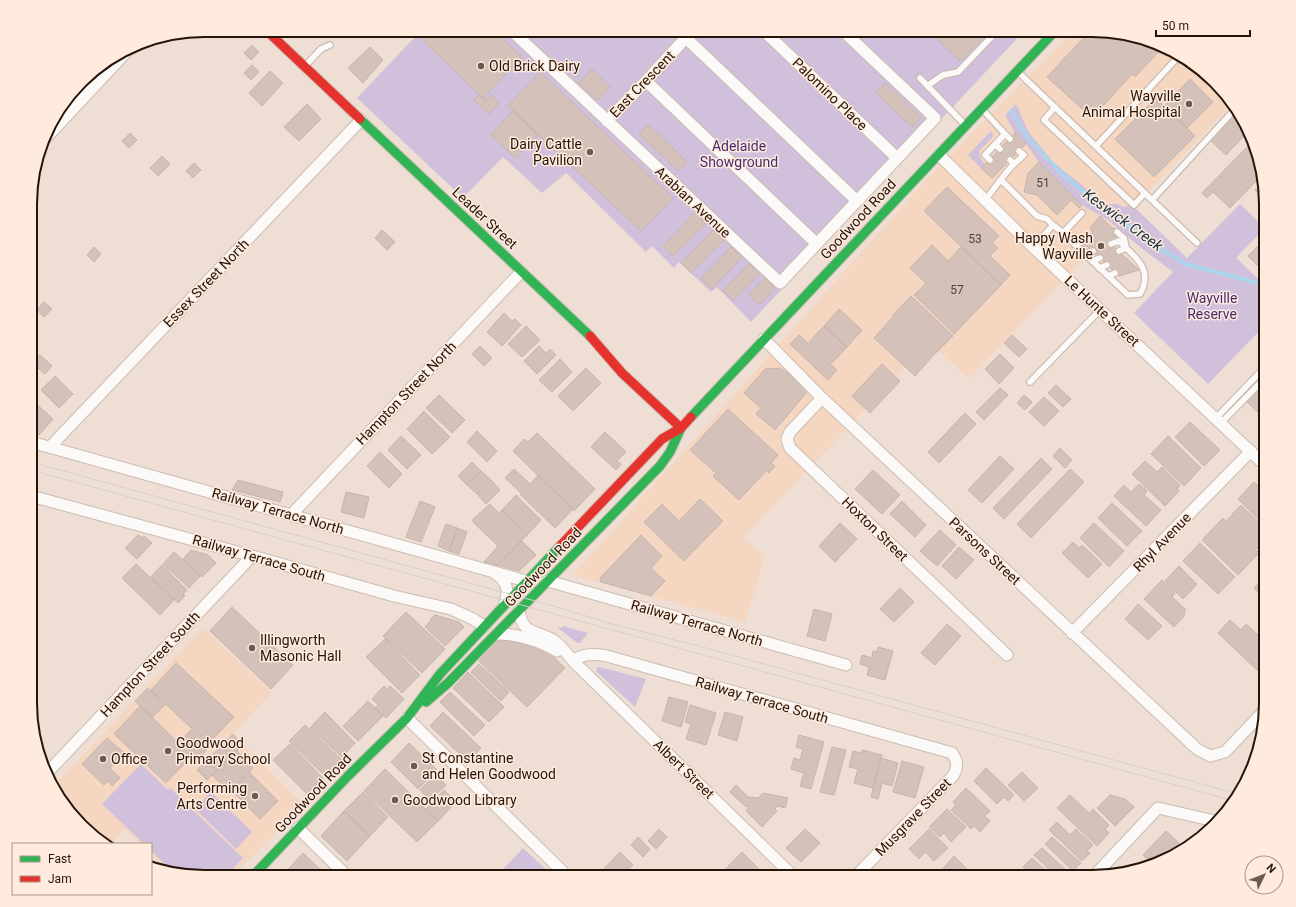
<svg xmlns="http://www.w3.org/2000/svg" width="1296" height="907" viewBox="0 0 1296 907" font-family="Roboto,sans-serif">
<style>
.built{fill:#f5d6c0}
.green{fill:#d0c0dc}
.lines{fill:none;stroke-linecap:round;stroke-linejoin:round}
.stream{stroke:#acd4ec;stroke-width:4}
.building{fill:#d4c2ba;stroke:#c6b5ad}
.lane-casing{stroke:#ccbcb1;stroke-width:8}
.street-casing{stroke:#ccbcb1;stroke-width:13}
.fast-casing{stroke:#ccbcb1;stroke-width:11}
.jam-casing{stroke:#ccbcb1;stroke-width:11}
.lane{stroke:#fcfaf8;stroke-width:5.5}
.street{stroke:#fcfaf8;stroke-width:11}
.fast{stroke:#30b455;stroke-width:9}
.jam{stroke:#e5322d;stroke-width:9}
.tram{stroke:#d5d0cc;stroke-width:1}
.poi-dot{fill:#6b5b4f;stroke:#ffebde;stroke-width:1.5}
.labels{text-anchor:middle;stroke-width:3;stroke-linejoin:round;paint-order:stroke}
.number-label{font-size:12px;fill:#514034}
.poi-label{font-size:14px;fill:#251408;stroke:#ffebde;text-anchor:start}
.street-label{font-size:14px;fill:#251408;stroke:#ffebde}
.park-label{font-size:14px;fill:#452d73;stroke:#ffebde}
.water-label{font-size:15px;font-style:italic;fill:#163444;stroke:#ffebde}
.rim{fill:none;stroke:#251408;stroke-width:2}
</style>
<rect width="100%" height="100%" fill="#eeded3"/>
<!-- built -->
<path class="built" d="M 1074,30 L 1104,30 L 1148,39 L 1198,66 L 1232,104 L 969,379 L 929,342 L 743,538 L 765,556 L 745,622 L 573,575 L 928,178 Z
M 203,628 L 272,692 L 233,734 L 303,804 L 232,877 L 192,877 L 170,872 L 151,854 L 151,844 L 140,844 L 125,829 L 111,844 L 103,844 L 98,841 L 53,790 L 52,788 Z"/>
<!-- green -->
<path class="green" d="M 408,30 L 1025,30 L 751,322 L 717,287 L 711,292 L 679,262 L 674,268 L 652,246 L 646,252 L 566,173 L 542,193 L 503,157 L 463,198 L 357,98 L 415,37 Z
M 1016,104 L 1028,131 L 1054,163 L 1106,204 L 1118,204 L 1123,207 L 1126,207 L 1131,204 L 1187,258 L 1240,204 L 1265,228 L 1236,258 L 1266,286 L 1266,324 L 1208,384 L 1134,313 L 1173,272 L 1140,247 L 1108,220 L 1082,205 L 1039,162 L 1026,144 L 1015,133 L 1005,115 Z
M 991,131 L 993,134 L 992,138 L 979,151 L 980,157 L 985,165 L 981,168 L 968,155 Z
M 563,626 L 588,633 L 580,643 L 577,643 L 557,627 L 562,628 Z
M 599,667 L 646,679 L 635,707 L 597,672 L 596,668 Z
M 141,764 L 168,790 L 170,788 L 243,858 L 225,877 L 192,877 L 175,873 L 151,851 L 151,844 L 144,844 L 102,804 Z
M 211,792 L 252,832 L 236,849 L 195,809 Z
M 523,848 L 554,877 L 496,877 Z"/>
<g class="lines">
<!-- stream -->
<path class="stream" d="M 1011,111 L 1029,139 L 1058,170 L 1093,200 L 1155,245 L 1185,264 L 1266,285"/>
</g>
<!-- building -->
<path class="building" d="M 412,30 L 494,30 L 522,57 L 483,98 Z
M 928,30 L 991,30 L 960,61 Z
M 1091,30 L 1104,30 L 1148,39 L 1163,47 L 1135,77 L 1132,74 L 1092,118 L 1047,77 Z
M 252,45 L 259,52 L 251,60 L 244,53 Z
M 370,47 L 383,60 L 363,83 L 348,68 Z
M 252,65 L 259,72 L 251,80 L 244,73 Z
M 592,69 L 610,87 L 598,100 L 579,83 Z
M 270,71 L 283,83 L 262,106 L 249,93 Z
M 540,72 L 673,198 L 641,231 L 508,106 Z
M 1190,79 L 1213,102 L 1187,128 L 1164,106 Z
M 885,83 L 921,118 L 912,127 L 876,93 Z
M 479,94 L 486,101 L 491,95 L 499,103 L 489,114 L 474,100 Z
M 1156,98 L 1195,136 L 1154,177 L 1115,139 Z
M 307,104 L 321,119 L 299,141 L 284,127 Z
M 513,111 L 538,135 L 515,158 L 491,135 Z
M 1237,111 L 1243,117 L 1248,132 L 1226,155 L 1210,140 Z
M 648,124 L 687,162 L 678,171 L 639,134 Z
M 130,133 L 137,140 L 129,148 L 122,141 Z
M 1015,133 L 1026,144 L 992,178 L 981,168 Z
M 1251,143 L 1261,176 L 1230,208 L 1213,192 L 1207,198 L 1202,193 Z
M 162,156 L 170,164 L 158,176 L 150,168 Z
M 1039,162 L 1082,205 L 1079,208 L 1071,200 L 1057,215 L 1037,195 L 1024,192 L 1028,173 Z
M 194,163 L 201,170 L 193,178 L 186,171 Z
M 1263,183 L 1266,192 L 1266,201 L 1255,190 Z
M 947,187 L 999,236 L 992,243 L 998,248 L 990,256 L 1010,275 L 1001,285 L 924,211 Z
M 695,213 L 706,223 L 673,256 L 663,246 Z
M 1100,216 L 1112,228 L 1115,228 L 1119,236 L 1107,240 L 1139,270 L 1119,276 L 1087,246 L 1083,247 L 1080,237 L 1093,233 L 1090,228 Z
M 382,230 L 395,242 L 387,250 L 375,238 Z
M 713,230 L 724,240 L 691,273 L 681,263 Z
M 1264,240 L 1266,242 L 1266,274 L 1248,256 Z
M 932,245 L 948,261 L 961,247 L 1001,285 L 954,334 L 914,295 L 926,283 L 910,268 Z
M 94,247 L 101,254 L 94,262 L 87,255 Z
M 731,247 L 742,257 L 712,289 L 701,279 Z
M 749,264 L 759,274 L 733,300 L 723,291 Z
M 765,278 L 775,288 L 759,305 L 749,295 Z
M 911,296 L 953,336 L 933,356 L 892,316 Z
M 44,302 L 52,309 L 44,317 L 37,310 Z
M 839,309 L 862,330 L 847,347 L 824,326 Z
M 504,313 L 512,321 L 515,319 L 521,325 L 502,346 L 487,332 Z
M 892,318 L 932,357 L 915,376 L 874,338 Z
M 526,326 L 540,340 L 522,357 L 508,344 Z
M 824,326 L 847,347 L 832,363 L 809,342 Z
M 799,335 L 837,370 L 828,380 L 790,344 Z
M 1012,335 L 1027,349 L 1019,357 L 1004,343 Z
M 480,346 L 492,358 L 484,366 L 472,354 Z
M 539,346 L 546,353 L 550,349 L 556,355 L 537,374 L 524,361 Z
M 1000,354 L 1014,368 L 999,384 L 985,369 Z
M 40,355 L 52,366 L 45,374 L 32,363 Z
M 560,359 L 572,372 L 552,392 L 539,380 Z
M 882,364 L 900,381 L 870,413 L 852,396 Z
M 586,368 L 601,383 L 573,411 L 558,396 Z
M 781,368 L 808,391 L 775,430 L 756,414 L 761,408 L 744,393 L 765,369 Z
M 55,376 L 73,394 L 59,408 L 41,390 Z
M 1056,385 L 1071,399 L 1063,407 L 1048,393 Z
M 1261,385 L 1264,388 L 1266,387 L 1266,420 L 1246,401 Z
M 1000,388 L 1008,395 L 984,420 L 976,412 Z
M 439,395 L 465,420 L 452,433 L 426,408 Z
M 1024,395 L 1032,402 L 1025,410 L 1017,403 Z
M 1044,397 L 1059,411 L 1044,426 L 1029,412 Z
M 31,399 L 53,419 L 39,435 L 31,428 Z
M 728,409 L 778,455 L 771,463 L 775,466 L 769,473 L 767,470 L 739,500 L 713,476 L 716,473 L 690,450 Z
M 424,411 L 450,437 L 432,454 L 407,429 Z
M 965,413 L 976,424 L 939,463 L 928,452 Z
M 1190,422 L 1220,450 L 1204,466 L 1175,437 Z
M 477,431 L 497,451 L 487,462 L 467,442 Z
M 605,432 L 626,452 L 617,461 L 621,464 L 616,470 L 591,447 Z
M 537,433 L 595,489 L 574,511 L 513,451 L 524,439 L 528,442 Z
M 401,436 L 421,455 L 407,469 L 388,450 Z
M 1168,436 L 1201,468 L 1184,486 L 1151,454 Z
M 1060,448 L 1072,460 L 1065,468 L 1053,456 Z
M 380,452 L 402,474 L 389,488 L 367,466 Z
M 1000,456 L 1014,469 L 982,503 L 968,490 Z
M 1041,458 L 1052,469 L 1004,519 L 993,508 Z
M 1145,461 L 1157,472 L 1162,467 L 1180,485 L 1177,489 L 1179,491 L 1165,506 L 1132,474 Z
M 472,462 L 481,471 L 467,485 L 458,476 Z
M 514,469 L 530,484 L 538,475 L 573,509 L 555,528 L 520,494 L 521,493 L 505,478 Z
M 1070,469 L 1084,482 L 1031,538 L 1017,524 Z
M 873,470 L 900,495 L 882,514 L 855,489 Z
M 481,471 L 491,480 L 477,494 L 467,485 Z
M 238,480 L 283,492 L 280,502 L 232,490 Z
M 491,480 L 500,490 L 486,504 L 477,494 Z
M 1254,482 L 1266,493 L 1266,527 L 1238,499 Z
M 1139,484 L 1147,491 L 1144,495 L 1161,510 L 1146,526 L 1114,496 L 1124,485 L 1131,492 Z
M 346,492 L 369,497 L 364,518 L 341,512 Z
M 516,495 L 541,520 L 527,535 L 502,510 Z
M 700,499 L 723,521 L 684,561 L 644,522 L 662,504 L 679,521 Z
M 420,501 L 435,507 L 421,542 L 406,537 Z
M 902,501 L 926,525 L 915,537 L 890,514 Z
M 1112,503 L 1142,531 L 1127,546 L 1098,518 Z
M 490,504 L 499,513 L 502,510 L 527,535 L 497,565 L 484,562 L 498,546 L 473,522 L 473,519 Z
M 1241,505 L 1266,529 L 1266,543 L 1265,542 L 1257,549 L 1227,520 Z
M 1223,518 L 1259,553 L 1238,575 L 1202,540 Z
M 840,523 L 857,539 L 835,562 L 819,546 Z
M 1094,523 L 1124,551 L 1109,567 L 1080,538 Z
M 446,524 L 457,528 L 449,551 L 438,546 Z
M 457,528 L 467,532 L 459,554 L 449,551 Z
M 940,530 L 956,545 L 937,566 L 920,551 Z
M 138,535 L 142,538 L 144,536 L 152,543 L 137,559 L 125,548 Z
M 641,535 L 662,556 L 651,568 L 665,581 L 651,596 L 601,582 L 600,578 Z
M 522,541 L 536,555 L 519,571 L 497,565 Z
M 1073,542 L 1079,548 L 1082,545 L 1102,564 L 1088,578 L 1062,553 Z
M 1200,543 L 1235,577 L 1218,594 L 1183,561 Z
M 959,547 L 974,560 L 956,579 L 942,566 Z
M 191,550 L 208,555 L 216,563 L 202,577 L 183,559 Z
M 174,552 L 200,576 L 189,588 L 163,564 Z
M 136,564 L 174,600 L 160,615 L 122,578 Z
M 162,565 L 187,590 L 183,594 L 185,596 L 178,603 L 151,577 Z
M 1179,566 L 1197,584 L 1183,599 L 1165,581 Z
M 1266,576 L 1266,599 L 1254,588 Z
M 1162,580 L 1175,593 L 1172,597 L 1185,609 L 1184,616 L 1174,627 L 1144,599 Z
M 900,588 L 914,602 L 894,622 L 880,609 Z
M 1138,604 L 1162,626 L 1148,640 L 1125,619 Z
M 232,607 L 293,665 L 271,689 L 210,631 Z
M 814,609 L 832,614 L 825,641 L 807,636 Z
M 406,612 L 445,649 L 422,673 L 383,636 Z
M 435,615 L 459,622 L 464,627 L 445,646 L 425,627 L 431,620 L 431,618 Z
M 1230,620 L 1241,630 L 1246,624 L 1266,642 L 1266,663 L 1258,671 L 1218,633 Z
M 947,624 L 961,636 L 935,665 L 921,653 Z
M 385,639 L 420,675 L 402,693 L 366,657 Z
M 507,640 L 546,650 L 565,668 L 527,707 L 479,661 L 497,641 Z
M 878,647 L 893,651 L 885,680 L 867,675 L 869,667 L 860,664 L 862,655 L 872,658 L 873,651 L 877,652 Z
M 176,663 L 234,717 L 208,744 L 151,690 Z
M 479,664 L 509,692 L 501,701 L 471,672 Z
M 468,672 L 504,707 L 489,722 L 453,688 Z
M 384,686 L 387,689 L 390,686 L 404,699 L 386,718 L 375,708 L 378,705 L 372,699 Z
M 148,688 L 165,705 L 152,717 L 135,701 Z
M 450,692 L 485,725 L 474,736 L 440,702 Z
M 669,697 L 688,702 L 681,727 L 662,721 Z
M 368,701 L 383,716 L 358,741 L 343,726 Z
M 690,705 L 716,713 L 706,745 L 686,739 L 691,724 L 685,722 Z
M 140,706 L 192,756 L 166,783 L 114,734 Z
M 325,712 L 355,743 L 342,757 L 310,728 Z
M 443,712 L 481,748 L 468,762 L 430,726 Z
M 725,712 L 743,717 L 737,741 L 718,735 Z
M 305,725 L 344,762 L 328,779 L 289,741 Z
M 191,730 L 209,747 L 198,759 L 180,742 Z
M 233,734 L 243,745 L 207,780 L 197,770 Z
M 799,735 L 824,742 L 811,789 L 800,786 L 804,773 L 791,769 L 794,758 L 800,760 L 803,749 L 796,747 Z
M 107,738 L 124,753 L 110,768 L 120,778 L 112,786 L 108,781 L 104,785 L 82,764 Z
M 409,743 L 437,770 L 418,789 L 391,762 Z
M 290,744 L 323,778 L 307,794 L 273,760 Z
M 832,747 L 846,750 L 834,795 L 820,792 Z
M 862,750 L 882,755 L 873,788 L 854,783 L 858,769 L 849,767 L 853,751 L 861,753 Z
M 237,751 L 253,768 L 229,792 L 212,775 Z
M 881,758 L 898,763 L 892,786 L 882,783 L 878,799 L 871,797 Z
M 902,761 L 924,767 L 915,798 L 893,792 Z
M 986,768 L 1014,795 L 1008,801 L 1004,797 L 997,804 L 974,781 Z
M 385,769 L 438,821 L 417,842 L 364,791 Z
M 249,772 L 278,801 L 260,819 L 231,790 Z
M 1022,772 L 1038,788 L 1024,801 L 1008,785 Z
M 436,774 L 446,785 L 430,800 L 420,790 Z
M 736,785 L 748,797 L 758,798 L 763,793 L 788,798 L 785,808 L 778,806 L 775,809 L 777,811 L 762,827 L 746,811 L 749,807 L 748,806 L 746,807 L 730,792 Z
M 966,788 L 990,811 L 985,816 L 990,821 L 980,832 L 974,826 L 971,829 L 951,810 L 956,805 L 953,802 Z
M 444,790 L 456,802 L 438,821 L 426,809 Z
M 363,792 L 388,817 L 370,836 L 344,811 Z
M 1070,795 L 1089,813 L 1093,809 L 1109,825 L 1105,829 L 1109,833 L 1097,846 L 1057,808 Z
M 1110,795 L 1125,799 L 1134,807 L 1115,826 L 1097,808 Z
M 947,809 L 966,827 L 951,842 L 944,833 L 940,837 L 929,827 Z
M 344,811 L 370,836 L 347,861 L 321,836 Z
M 1057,822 L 1070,835 L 1076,829 L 1093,845 L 1087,851 L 1090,853 L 1082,861 L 1049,830 Z
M 659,829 L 667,837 L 656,849 L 648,841 Z
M 805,829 L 820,843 L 801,862 L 786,848 Z
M 929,829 L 948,848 L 934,861 L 925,852 L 919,859 L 909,849 Z
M 1166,831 L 1179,843 L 1162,861 L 1152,863 L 1143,855 Z
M 638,837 L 650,849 L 643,857 L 631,845 Z
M 1052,837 L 1081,863 L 1073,871 L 1045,844 Z
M 1042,848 L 1070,874 L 1067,877 L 1057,877 L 1034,855 Z
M 620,852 L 633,865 L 621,877 L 602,877 L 599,874 Z
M 742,852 L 763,873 L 759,877 L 718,877 Z
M 303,853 L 328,877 L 281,877 Z
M 954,856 L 968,870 L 962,877 L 939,877 L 937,875 Z
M 1032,858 L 1053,877 L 1037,877 L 1035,876 L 1033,877 L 1023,867 Z"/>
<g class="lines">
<!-- lane casing -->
<g class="lane-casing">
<path id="lane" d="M 306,65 L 321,49 L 330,45
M 1018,72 L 1197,243
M 920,78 L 965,125
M 927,86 L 943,75 L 958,72 L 998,30
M 1055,107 L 1044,120 L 1134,205 L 1145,193
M 982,109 L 1005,134 L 985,155 L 990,160
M 1005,134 L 1010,139
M 995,144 L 1000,149
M 1096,146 L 1179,56
M 1014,164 L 1024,155 L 1019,151
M 1001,180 L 1037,216 L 1047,219 L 1053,225 L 1033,247
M 985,200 C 995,188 1003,175 1014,164 L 1010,160
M 1152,200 L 1235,109
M 1053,225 L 1063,233 L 1082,213
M 1117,232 L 1124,238 L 1126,248 L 1119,251
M 1063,233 L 1128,295 L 1140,294 C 1154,269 1135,257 1119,241 L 1111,244
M 1074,244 L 1082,242
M 1084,254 L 1093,251
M 1092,261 L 1100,258
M 1099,268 L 1107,265
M 1108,276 L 1115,273
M 1030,382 L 1100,310
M 1216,418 L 1266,366
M 1221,423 L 1266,377"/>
</g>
<!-- street casing -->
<g class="street-casing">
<path id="street" d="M 511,30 L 780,283 L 935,118 L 842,30
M 763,30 L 897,158
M 686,38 L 857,201
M 646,81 L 817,244
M 607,121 L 646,81 L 693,30
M 44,140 L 131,47
M 939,155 L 1033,247 L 1266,466
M 764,339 L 822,398 L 1197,749 L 1210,756 L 1225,752 L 1266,709
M 822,398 L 790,432 L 787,439 L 790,448 L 1007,655
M 31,442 L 526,581
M 50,447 L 361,120
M 31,496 L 252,556 L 394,596 L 451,609 L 471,618 L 484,626
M 291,515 L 521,272
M 496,574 C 507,581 509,590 505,603
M 548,581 L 846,665
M 519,611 C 523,635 536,630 553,640 C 561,645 567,654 573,661 L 794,877
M 1072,633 L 1251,451
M 497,634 C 515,633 542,642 557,651
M 573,661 C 583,653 595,654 607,656 L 952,753 C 958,761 958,767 953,776 L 855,877
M 407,718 L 568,877
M 47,773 L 252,556
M 298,828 L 348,877
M 1093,877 L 1158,808 L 1215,821"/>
</g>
<!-- fast casing -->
<g class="fast-casing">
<path id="fast" d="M 360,119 L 590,336
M 691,417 L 1056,30
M 426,702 L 448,683 L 660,466 L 670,452 L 681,428
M 252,877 L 349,775 L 407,718 L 440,674 L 561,545"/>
</g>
<!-- jam casing -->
<g class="jam-casing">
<path id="jam" d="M 266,30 L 360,119
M 590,336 L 622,373 L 681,428
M 561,545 L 662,439 L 681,428 L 691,417"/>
</g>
<!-- lane -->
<use href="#lane" class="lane"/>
<!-- street -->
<use href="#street" class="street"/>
<!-- fast -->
<use href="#fast" class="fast"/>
<!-- jam -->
<use href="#jam" class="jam"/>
<!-- tram -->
<path class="tram" d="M 31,462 L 564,609 L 608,623 L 706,648 L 1238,794
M 31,470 L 1234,801"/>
</g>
<!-- markers -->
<g class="poi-dot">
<circle cx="481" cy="66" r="4"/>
<circle cx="1189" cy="104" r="4"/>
<circle cx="590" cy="152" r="4"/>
<circle cx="1101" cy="246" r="4"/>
<circle cx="252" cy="648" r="4"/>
<circle cx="168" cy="751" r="4"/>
<circle cx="103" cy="759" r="4"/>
<circle cx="414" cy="766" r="4"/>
<circle cx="255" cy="796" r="4"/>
<circle cx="395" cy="800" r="4"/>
</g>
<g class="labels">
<!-- number labels -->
<g class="number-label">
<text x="1043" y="187">51</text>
<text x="975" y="243">53</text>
<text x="957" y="294">57</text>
</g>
<!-- poi labels -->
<g class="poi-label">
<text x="489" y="71">Old Brick Dairy</text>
<text x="1181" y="101" text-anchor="end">Wayville<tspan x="1181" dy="16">Animal Hospital</tspan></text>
<text x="582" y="149" text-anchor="end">Dairy Cattle<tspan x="582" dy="16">Pavilion</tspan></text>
<text x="1093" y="243" text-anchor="end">Happy Wash<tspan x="1093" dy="16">Wayville</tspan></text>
<text x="260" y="645">Illingworth<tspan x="260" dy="16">Masonic Hall</tspan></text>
<text x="176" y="748">Goodwood<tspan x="176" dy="16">Primary School</tspan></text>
<text x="422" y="763">St Constantine<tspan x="422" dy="16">and Helen Goodwood</tspan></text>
<text x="111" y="764">Office</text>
<text x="247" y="793" text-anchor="end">Performing<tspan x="247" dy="16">Arts Centre</tspan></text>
<text x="403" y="805">Goodwood Library</text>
</g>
<!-- street labels -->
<g class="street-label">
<text transform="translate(642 84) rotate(-46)" y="5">East Crescent</text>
<text transform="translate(830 94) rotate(44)" y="5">Palomino Place</text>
<text transform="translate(693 202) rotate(43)" y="5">Arabian Avenue</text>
<text transform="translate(485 218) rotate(43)" y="5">Leader Street</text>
<text transform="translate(858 219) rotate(-47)" y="5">Goodwood Road</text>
<text transform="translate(206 283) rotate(-46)" y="5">Essex Street North</text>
<text transform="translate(1102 311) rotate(43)" y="5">Le Hunte Street</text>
<text transform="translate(406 393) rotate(-46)" y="5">Hampton Street North</text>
<text transform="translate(278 511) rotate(16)" y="5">Railway Terrace North</text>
<text transform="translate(875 529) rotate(44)" y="5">Hoxton Street</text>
<text transform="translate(1162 542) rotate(-46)" y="5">Rhyl Avenue</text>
<text transform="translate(985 551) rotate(43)" y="5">Parsons Street</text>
<text transform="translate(259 558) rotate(16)" y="5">Railway Terrace South</text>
<text transform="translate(543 567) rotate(-46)" y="5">Goodwood Road</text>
<text transform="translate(697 623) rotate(16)" y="5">Railway Terrace North</text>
<text transform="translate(150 664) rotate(-47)" y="5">Hampton Street South</text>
<text transform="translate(762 700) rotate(16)" y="5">Railway Terrace South</text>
<text transform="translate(684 769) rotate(44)" y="5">Albert Street</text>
<text transform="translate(313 793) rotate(-46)" y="5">Goodwood Road</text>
<text transform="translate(913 817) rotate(-46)" y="5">Musgrave Street</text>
</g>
<!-- park labels -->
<g class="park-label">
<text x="739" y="151">Adelaide<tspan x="739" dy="16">Showground</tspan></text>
<text x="1212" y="303">Wayville<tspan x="1212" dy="16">Reserve</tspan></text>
</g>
<!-- water labels -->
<g class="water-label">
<text transform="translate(1123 220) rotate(36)" y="5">Keswick Creek</text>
</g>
</g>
<!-- crop -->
<path d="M0 0H1296V907H0ZM204 37H1092A167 167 0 0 1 1259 204V703A167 167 0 0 1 1092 870H204A167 167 0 0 1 37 703V204A167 167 0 0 1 204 37Z" fill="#ffebde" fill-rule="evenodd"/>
<path class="rim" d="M204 37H1092A167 167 0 0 1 1259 204V703A167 167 0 0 1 1092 870H204A167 167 0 0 1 37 703V204A167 167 0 0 1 204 37Z"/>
<!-- legend -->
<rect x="12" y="843" width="140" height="52" fill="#ffebde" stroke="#a89588"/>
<rect x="20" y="856" width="20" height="6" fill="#30b455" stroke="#a89588"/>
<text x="48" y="863" font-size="12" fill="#251408">Fast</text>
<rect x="20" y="876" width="20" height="6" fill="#e5322d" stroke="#a89588"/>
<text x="48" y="883" font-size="12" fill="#251408">Jam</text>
<!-- north arrow -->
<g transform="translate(1264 875) rotate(47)"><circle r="19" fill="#ffebde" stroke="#a89588"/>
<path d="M0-3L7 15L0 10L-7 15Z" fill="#6b5b4f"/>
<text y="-6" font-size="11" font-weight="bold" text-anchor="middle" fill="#251408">N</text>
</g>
<!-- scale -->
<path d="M1156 30v6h94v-6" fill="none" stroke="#251408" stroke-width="2"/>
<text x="1162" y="30" font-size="12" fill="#251408" stroke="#ffebde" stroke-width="3" paint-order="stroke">50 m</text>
</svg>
